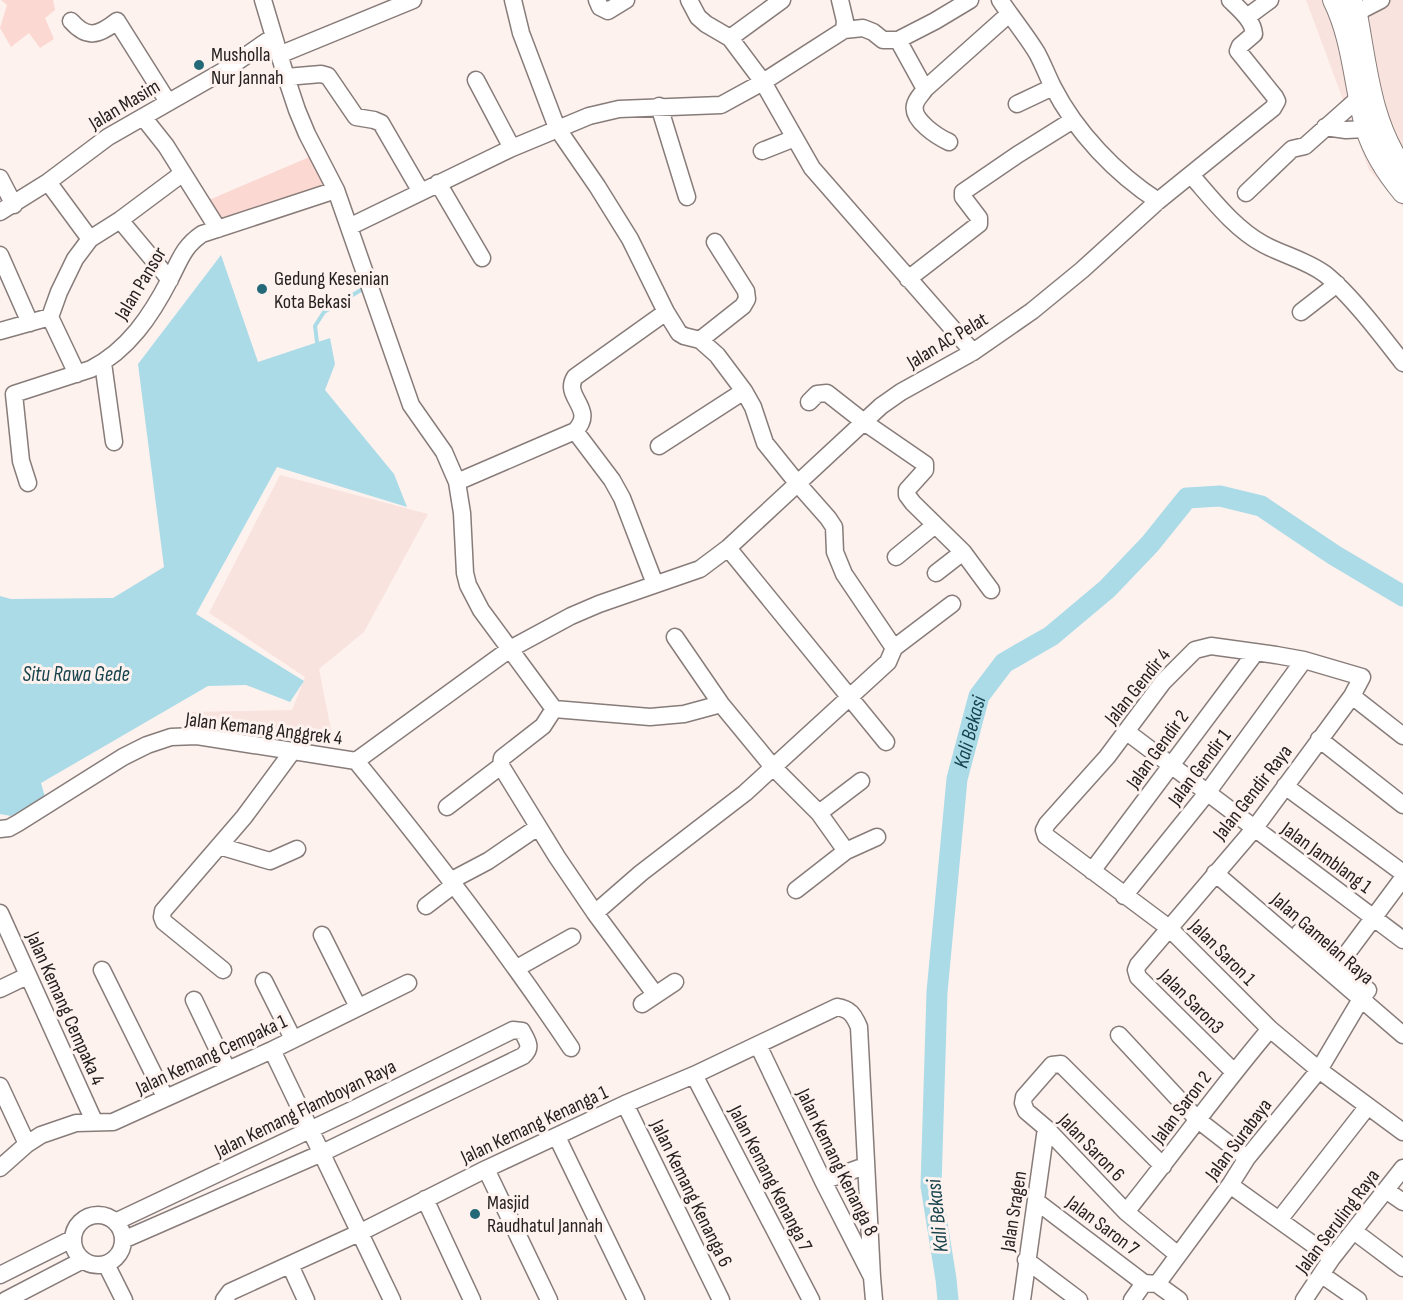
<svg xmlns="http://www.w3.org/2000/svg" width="1403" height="1300" viewBox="0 0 1403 1300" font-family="'Sofia Sans Condensed',sans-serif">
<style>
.built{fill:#f8e3de}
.green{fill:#fbd8d1}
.water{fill:#aadbe7}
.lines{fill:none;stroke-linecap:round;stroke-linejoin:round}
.stream{stroke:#aadbe7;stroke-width:4}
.river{stroke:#aadbe7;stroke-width:21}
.minor-casing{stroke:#877c79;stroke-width:19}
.major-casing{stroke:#877c79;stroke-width:22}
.minor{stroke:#fff;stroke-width:16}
.major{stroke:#fff;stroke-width:20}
.poi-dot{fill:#236978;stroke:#fef2ef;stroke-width:2}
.labels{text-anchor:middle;stroke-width:6;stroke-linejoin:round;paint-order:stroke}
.poi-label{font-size:20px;fill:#252120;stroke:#fef2ef;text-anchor:start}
.street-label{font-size:20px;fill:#252120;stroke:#fef2ef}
.water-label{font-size:21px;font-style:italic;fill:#17434d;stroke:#fef2ef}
</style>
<rect width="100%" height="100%" fill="#fef2ef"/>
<!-- built -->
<path class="built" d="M 1306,0 L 1403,0 L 1403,207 L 1369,170 Z
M 280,475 L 428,514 L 364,632 L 319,669 L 331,730 L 183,730 L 187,712 L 292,710 L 305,677 L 209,613 Z"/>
<!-- green -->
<path class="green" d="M 1,0 L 53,0 L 55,10 L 45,18 L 54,39 L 40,48 L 29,33 L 11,47 L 0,28 L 7,5 Z
M 314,155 L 331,189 L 219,223 L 209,200 Z"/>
<!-- water -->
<path class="water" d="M 221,255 L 258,362 L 330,338 L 335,364 L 325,390 L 394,474 L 407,507 L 277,467 L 196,614 L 304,681 L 290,702 L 246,685 L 208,686 L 41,783 L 45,797 L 11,816 L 0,814 L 0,596 L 11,599 L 113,598 L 164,567 L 138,364 Z"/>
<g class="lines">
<!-- stream -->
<path class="stream" d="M 317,342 L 315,326 L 324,312 L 366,287"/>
<!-- river -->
<path class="river" id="s1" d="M 948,1300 L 946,1279 L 931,1186 L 937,992 L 957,779 L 979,696 L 1004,663 L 1051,636 L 1107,589 L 1150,544 L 1187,498 L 1220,496 L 1261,506 L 1334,555 L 1403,596"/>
<!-- minor casing -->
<g class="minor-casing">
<path id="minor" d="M 263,0 L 286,77 L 297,110 L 307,134 L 336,190 L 411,405 L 444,452 L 457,482 L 462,513 L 465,573 L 468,585 L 481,610 L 554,709 L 543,726 L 502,758 L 501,766 L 557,857 L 595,913 L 641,873 L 745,793 L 888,662 L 894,648 L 952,604
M 513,0 L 521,33 L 557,128 L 597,186 L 630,239 L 666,312 L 679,333 L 684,336 L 700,340
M 597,0 L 600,7 L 608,11 L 626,0
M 689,0 L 698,17 L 706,24 L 730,38 L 763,82 L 812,168 L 973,352
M 840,0 L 845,21 L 844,30
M 1000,0 C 1012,18 1026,35 1037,53 C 1043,64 1047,75 1053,87 C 1076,132 1116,174 1158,201
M 1247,17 L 1270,0
M 1346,18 L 1381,0
M 71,21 C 87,39 98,36 117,21 L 168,102
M 730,38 L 782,0
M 898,40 L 925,89 L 1009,14
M 279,55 L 413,0
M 286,77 L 321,74 L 328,76 L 356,117 L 374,120 L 381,123 L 421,192
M 476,80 L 512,148
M 925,89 C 922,94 916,99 915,105 C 911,120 938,137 949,142
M 1017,104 L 1053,87
M 659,106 L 687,197
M 143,117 L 166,146 L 218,229
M 1325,127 L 1346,130 L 1366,129
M 762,151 L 795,138
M 1191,175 C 1213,200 1234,228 1263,244 C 1283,255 1306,260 1325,274 C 1351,295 1382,336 1403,363
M 0,178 L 14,205
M 48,182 L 90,239
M 438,183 L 482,258
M 1246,193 L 1292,149 L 1305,146 L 1360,97
M 0,212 L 48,182 L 108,137 L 225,70 L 273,37
M 120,220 L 170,280
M 349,227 L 512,148 L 589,116 L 619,109 L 721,105 L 763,82 L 844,30 L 863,28 L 873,32 L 883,40 L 898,40 L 935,21 L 970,0
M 715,242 L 746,291 L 747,299 L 743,306 L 700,340 L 717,355 L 744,391 L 753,407 L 765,443 L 798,484 L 828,518 L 834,527 L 835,552 L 844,574 L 894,648
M 0,255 L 30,323
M 908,279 L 979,224 L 979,218 L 963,197 L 963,192 L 1017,155 L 1073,120
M 1301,312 L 1337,284
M 50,317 L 59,292 L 75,259 L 90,239 L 120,220 L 183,173
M 0,331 L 50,317 L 77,374
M 103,363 L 114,442
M 809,402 L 817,394 L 827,393 L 864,422 L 925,464 L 925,470 L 907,490 L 907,495 L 913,503 L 963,552 L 991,590
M 575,431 L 612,480 L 622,498 L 655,584
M 659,446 L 744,391
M 457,482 L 575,431 C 597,409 562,397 575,377 L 666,312
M 28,483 L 21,461 L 14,394 L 91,369 C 128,350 151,316 170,279 C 180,260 183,247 202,234 L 336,190
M 728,548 L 886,742
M 896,557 L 935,525
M 936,573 L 963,552
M 675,637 L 721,704 L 773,767 L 819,813 L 846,851 L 796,890
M 1352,696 L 1403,736
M 554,709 L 650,717 L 684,714 L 721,704
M 1127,732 L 1403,940
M 1319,739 L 1403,805
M 356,761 C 432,854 504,948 571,1048
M 1285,786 L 1403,873
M 447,807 L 501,766
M 819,813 L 861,781
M 0,829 L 9,828 L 18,823 L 123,757 L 147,745 L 171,737 L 197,736 L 356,761 L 510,649 L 571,616 L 599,604 L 700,569 L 728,548 L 881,406 L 901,392 L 973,352 L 1032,311 L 1082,270 L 1158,201 L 1273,108 L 1277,101 L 1275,97 L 1238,51 L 1240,46 L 1254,34 C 1253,20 1239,9 1230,0
M 219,846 L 270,861 L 297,849
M 846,851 L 877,837
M 1092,871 L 1256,652
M 1215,873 L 1403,1035
M 452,880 L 488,861 L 538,827
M 1124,896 L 1207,793 L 1304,660
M 426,906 L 455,884
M 0,913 L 94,1121
M 595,913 L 655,994
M 1300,932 L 1365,987
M 322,935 L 358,1007
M 1339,964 L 1403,878
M 517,968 L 572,937
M 102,970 L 165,1097
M 223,970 L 164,922 L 162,917 L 163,911 L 244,817 L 292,752
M 264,981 L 293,1039
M 0,989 L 27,976
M 194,1000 L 227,1069
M 642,1004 L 675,982
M 1119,1035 L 1198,1120 L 1247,1158
M 758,1045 L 823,1181 L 872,1277 L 874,1300
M 272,1050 L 392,1300
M 1234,1072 L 1138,977 L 1136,970 L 1138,965 L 1254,829 L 1352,696 L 1362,677 L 1304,660 L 1276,655 L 1211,646 L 1195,650 L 1163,682 L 1107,757 L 1047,824 L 1044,830 L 1046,836 L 1169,928 L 1270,1029 L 1319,1070 L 1403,1132
M 694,1075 L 811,1300
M 0,1086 L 27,1144
M 625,1104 L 721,1300
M 557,1137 L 636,1300
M 1163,1166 L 1061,1064 L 1052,1065 L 1024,1097 L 1023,1103 L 1026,1111 L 1046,1128 L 1126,1212 L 1178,1255
M 0,1168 L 27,1144 L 41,1135 L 76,1123 L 113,1122 L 272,1050 L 408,983
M 486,1169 L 549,1300
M 823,1181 L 865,1166
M 1230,1185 L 1332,1258
M 1387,1191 L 1403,1202
M 425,1199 L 472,1300
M 1036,1201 L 1144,1283
M 1126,1212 C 1175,1151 1220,1088 1270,1029
M73 1240a25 25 0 1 1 50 0a25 25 0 1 1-50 0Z
M 1279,1220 L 1368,1106
M 115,1222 L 354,1109 L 513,1030 L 522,1031 C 527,1041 533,1047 523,1056 L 322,1153 L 123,1240
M 1355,1232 L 1403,1268
M 1026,1260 L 1079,1300
M 106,1264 L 124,1300
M 290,1265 L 306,1300
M 0,1275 L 72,1239
M 1322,1275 L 1358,1300
M 1157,1284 L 1179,1300
M 6,1300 L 83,1260
M 224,1300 L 230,1292 L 361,1232 L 486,1169 L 625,1104 L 694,1075 L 837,1007 C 850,1009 854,1015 859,1027 L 872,1277
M 1022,1300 L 1046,1128
M 1132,1300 L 1144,1283 L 1157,1284 L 1230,1185 L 1247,1158 L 1319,1070 L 1361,999 L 1368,990
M 1304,1300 L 1332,1258 L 1403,1168"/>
</g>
<!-- major casing -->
<g class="major-casing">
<path id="major" d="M 1333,0 C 1353,40 1354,87 1366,129 C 1373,152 1388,175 1403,193
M 1351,0 L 1357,14 C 1367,68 1371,122 1403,168"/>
</g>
<!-- minor -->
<use href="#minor" class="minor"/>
<!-- major -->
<use href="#major" class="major"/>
</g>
<!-- markers -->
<g class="poi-dot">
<circle cx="199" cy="65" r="6"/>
<circle cx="262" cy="289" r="6"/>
<circle cx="475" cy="1214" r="6"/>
</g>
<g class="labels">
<!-- poi labels -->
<g class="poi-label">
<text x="211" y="61">Musholla<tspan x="211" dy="23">Nur Jannah</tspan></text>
<text x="274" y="285">Gedung Kesenian<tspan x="274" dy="23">Kota Bekasi</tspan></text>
<text x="487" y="1209">Masjid<tspan x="487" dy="23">Raudhatul Jannah</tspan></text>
</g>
<!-- street labels -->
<g class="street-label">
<text transform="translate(124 104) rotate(-31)" y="7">Jalan Masim</text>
<text transform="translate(140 283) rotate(-59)" y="7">Jalan Pansor</text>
<text transform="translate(947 340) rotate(-31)" y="7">Jalan AC Pelat</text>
<text transform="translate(1137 686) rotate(-51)" y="7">Jalan Gendir 4</text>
<text transform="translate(264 728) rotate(7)" y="7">Jalan Kemang Anggrek 4</text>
<text transform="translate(1157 749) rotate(-54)" y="7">Jalan Gendir 2</text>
<text transform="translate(1199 767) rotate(-53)" y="7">Jalan Gendir 1</text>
<text transform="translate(1252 792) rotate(-52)" y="7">Jalan Gendir Raya</text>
<text transform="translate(1327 857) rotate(36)" y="7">Jalan Jamblang 1</text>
<text transform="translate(1323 938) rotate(41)" y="7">Jalan Gamelan Raya</text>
<text transform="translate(1223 952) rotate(45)" y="7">Jalan Saron 1</text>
<text transform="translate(1192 1001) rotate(45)" y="7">Jalan Saron3</text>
<text transform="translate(66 1008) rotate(66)" y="7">Jalan Kemang Cempaka 4</text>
<text transform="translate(211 1054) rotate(-25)" y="7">Jalan Kemang Cempaka 1</text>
<text transform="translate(1181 1107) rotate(-53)" y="7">Jalan Saron 2</text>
<text transform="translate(305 1108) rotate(-26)" y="7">Jalan Kemang Flamboyan Raya</text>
<text transform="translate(534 1124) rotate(-25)" y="7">Jalan Kemang Kenanga 1</text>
<text transform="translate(1238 1139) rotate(-53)" y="7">Jalan Surabaya</text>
<text transform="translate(1092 1147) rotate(46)" y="7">Jalan Saron 6</text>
<text transform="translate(838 1162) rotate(64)" y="7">Jalan Kemang Kenanga 8</text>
<text transform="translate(771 1178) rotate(63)" y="7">Jalan Kemang Kenanga 7</text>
<text transform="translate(692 1193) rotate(64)" y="7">Jalan Kemang Kenanga 6</text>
<text transform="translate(1013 1211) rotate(-81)" y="7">Jalan Sragen</text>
<text transform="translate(1337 1221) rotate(-53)" y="7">Jalan Seruling Raya</text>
<text transform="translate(1103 1225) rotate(37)" y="7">Jalan Saron 7</text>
</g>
<!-- water labels -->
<g class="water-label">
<text x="76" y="681">Situ Rawa Gede</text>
<text dy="7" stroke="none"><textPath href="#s1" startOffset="572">Kali Bekasi</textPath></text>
<text transform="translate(937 1216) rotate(-96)" y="7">Kali Bekasi</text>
</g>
</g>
</svg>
